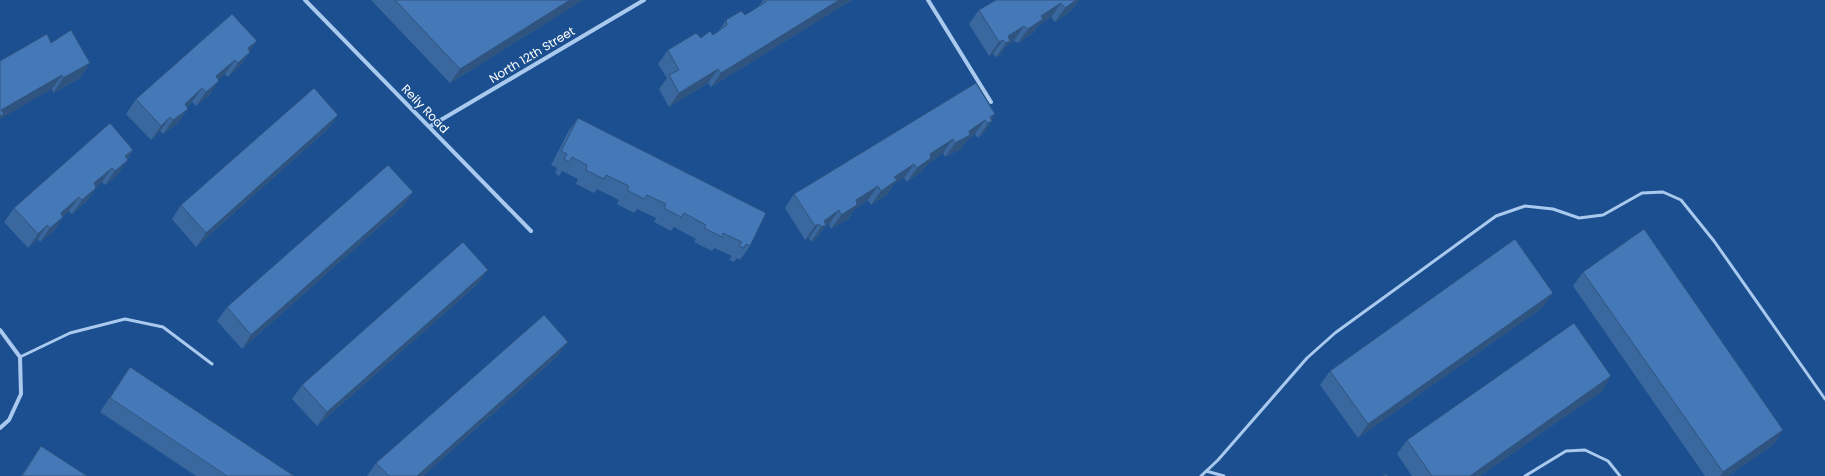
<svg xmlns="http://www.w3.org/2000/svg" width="1825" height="476" viewBox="0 0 1825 476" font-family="Poppins,sans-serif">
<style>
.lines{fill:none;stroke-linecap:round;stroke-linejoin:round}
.lane{stroke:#a9c9ee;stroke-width:3}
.street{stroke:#a9c9ee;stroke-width:4}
.wall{fill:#3a679d}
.shaded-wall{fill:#305480}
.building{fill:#4478b7;stroke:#305480}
.labels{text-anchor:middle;stroke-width:3;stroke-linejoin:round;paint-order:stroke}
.street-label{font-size:12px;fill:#fff;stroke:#1b4f8f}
</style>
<rect width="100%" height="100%" fill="#1b4f8f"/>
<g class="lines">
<!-- lane -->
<path class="lane" d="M 20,357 L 70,333 L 125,319 L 163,327 L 212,364
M 1206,471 L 1224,476
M 1201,476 L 1218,460 L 1307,358 L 1335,333 L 1496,216 L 1525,206 L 1553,209 L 1579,218 L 1603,215 L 1642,193 L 1663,192 L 1681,200 L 1714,241 L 1825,399
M 1525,476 L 1566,451 L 1585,450 L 1608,461 L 1620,476"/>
<!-- street -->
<path class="street" d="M 305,0 L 531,231
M 928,0 L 991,102
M 429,127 L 644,0
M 0,330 L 20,357 L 21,394 L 9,420 L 0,428"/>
</g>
<!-- wall -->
<path class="wall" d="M 371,0 L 583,0 L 450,83 Z
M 763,0 L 852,0 L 711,87 L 708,83 L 669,107 L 659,89 L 667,78 L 658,64 L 668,50 L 701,38 L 713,35 L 718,32 L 726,20 L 745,15 L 758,7 Z
M 996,0 L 1079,0 L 1071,11 L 1055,22 L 1051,17 L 1038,26 L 1033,33 L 1018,43 L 1014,41 L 1006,46 L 1000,55 L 996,57 L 993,54 L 989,56 L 969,24 L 979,10 Z
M 51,43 L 90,63 L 80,78 L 53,93 L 52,89 Z
M 250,51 L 250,52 L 240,66 L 228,77 L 225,74 L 218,80 L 209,95 L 196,106 L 192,102 L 187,107 L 188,109 L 178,123 L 163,134 L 160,131 L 151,140 L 126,114 L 136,99 Z
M 995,114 L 991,119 L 992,121 L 982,135 L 978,138 L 975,134 L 967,140 L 961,149 L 945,157 L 943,153 L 928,164 L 921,172 L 907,182 L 904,178 L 894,184 L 887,195 L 871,205 L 868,200 L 855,209 L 848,219 L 831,229 L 829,224 L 824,228 L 816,239 L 811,242 L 809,238 L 805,240 L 785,208 L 794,194 Z
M 338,115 L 328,129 L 196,247 L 172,219 L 181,205 Z
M 578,118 L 750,246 L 740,260 L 737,258 L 734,262 L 729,260 L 732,256 L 714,248 L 712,251 L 694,242 L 696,239 L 674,227 L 671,231 L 654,222 L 656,218 L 637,209 L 634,213 L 617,204 L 619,200 L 597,189 L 594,193 L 576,184 L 578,179 L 562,171 L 559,176 L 555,173 L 557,168 L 551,165 L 568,132 Z
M 133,150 L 118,174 L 105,185 L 102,182 L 96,187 L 96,188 L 86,202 L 72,214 L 69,211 L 63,216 L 54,231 L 40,242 L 38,239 L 28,248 L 4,222 L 14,208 Z
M 413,192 L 403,206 L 242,349 L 217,321 L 227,307 Z
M 1583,272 L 1774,444 L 1728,476 L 1705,476 L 1573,286 Z
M 478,284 L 317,426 L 292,399 L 302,385 Z
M 1543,307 L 1358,438 L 1320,385 L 1330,371 Z
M 558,356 L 423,476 L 367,476 L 376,463 Z
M 130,367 L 294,476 L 196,476 L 100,412 Z
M 1602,391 L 1480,476 L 1412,476 L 1397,454 L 1407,440 Z
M 41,446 L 87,476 L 21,476 Z"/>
<!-- shaded-wall -->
<path class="shaded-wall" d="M 570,0 L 583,0 L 450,83 L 460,69 Z
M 839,0 L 852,0 L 711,87 L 721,73 Z
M 1073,0 L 1079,0 L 1071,11 L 1055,22 L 1065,8 Z
M 1061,3 L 1051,17 L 1038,26 L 1033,33 L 1018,43 L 1028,29 L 1041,16 Z
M 1024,26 L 1014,41 L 1006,46 L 1000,55 L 996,57 L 1006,43 L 1008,36 Z
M 1003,40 L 993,54 L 989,56 L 999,42 Z
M 257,41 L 247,55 L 248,48 Z
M 250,52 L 240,66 L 228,77 L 238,63 Z
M 235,60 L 225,74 L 206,90 L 216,76 Z
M 90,63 L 80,78 L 53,93 L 63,78 Z
M 718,69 L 708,83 L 669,107 L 679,93 Z
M 62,75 L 52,89 L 0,119 L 0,111 L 1,110 Z
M 219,81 L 209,95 L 196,106 L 206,92 Z
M 202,88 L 192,102 L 175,118 L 185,104 Z
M 188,109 L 178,123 L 163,134 L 173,120 Z
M 995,114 L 989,123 L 992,121 L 982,135 L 978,138 L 988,123 L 990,117 Z
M 338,115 L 328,129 L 196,247 L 206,233 Z
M 170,117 L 160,131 L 151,140 L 161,126 Z
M 985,120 L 975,134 L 967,140 L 961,149 L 945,157 L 955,143 L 969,131 Z
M 953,139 L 943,153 L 928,164 L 921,172 L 907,182 L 917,168 L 930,154 Z
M 133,150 L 124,163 L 128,160 L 118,174 L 105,185 L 125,156 Z
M 914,164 L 904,178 L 894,184 L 887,195 L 871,205 L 881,191 L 894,177 Z
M 112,168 L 102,182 L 84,197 L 94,183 Z
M 878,186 L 868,200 L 855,209 L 848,219 L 831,229 L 841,215 L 856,200 Z
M 96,188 L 86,202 L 72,214 L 82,200 Z
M 413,192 L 403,206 L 242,349 L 251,335 Z
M 79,197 L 69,211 L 52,226 L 62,212 Z
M 839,210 L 829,224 L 824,228 L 816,239 L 811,242 L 821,227 L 824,221 Z
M 63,217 L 54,231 L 40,242 L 50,228 Z
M 819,224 L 809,238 L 805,240 L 815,226 Z
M 47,225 L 38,239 L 28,248 L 38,234 Z
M 488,270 L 478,284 L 317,426 L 327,412 Z
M 1553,293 L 1543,307 L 1358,438 L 1368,424 Z
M 568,342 L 558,356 L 423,476 L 417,476 Z
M 1611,376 L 1602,391 L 1480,476 L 1470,476 Z
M 1783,430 L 1774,444 L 1728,476 L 1720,476 L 1723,472 Z"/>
<!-- building -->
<path class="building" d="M 395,0 L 570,0 L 460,69 Z
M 766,0 L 839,0 L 721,73 L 718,69 L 679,93 L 669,75 L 679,70 L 668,50 L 696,33 L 701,38 L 710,31 L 713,35 L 727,25 L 726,20 L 741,11 L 745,15 L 766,2 Z
M 996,0 L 1076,0 L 1065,8 L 1061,3 L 1041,16 L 1043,19 L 1028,29 L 1024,26 L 1008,36 L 1010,41 L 1006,43 L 1003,40 L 999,42 L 979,10 Z
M 232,14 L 257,41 L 248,48 L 250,52 L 238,63 L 235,60 L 216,76 L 219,81 L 206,92 L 202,88 L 185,104 L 188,109 L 173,120 L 170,117 L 161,126 L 136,99 Z
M 71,30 L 90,63 L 63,78 L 62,75 L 1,110 L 4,114 L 0,116 L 0,61 L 47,34 L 51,43 Z
M 976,83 L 995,114 L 990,117 L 992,121 L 988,123 L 985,120 L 969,131 L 970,135 L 955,143 L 953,139 L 930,154 L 931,158 L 917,168 L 914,164 L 894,177 L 897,180 L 881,191 L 878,186 L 856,200 L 857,205 L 841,215 L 839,210 L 824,221 L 826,225 L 821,227 L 819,224 L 815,226 L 794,194 Z
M 314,88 L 338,115 L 206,233 L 181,205 Z
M 578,118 L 766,213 L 750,246 L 746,244 L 744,248 L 739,246 L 742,242 L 723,233 L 722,237 L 704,228 L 706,225 L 684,213 L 681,217 L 664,208 L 666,204 L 647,195 L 644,199 L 627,190 L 629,186 L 606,175 L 604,179 L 586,170 L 587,165 L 572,157 L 569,162 L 564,159 L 567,154 L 561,151 Z
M 110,123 L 133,150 L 125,156 L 128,160 L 115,171 L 112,168 L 94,183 L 96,188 L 82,200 L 79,197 L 62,212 L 61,214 L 63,217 L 50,228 L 47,225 L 38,234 L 14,208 Z
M 388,165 L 413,192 L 251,335 L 227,307 Z
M 1644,229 L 1783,430 L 1723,472 L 1583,272 Z
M 1515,239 L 1553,293 L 1368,424 L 1330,371 Z
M 463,242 L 488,270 L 327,412 L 302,385 Z
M 544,315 L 568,342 L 417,476 L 389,476 L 376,463 Z
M 1574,323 L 1611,376 L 1470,476 L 1432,476 L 1407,440 Z
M 130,367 L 294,476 L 227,476 L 110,398 Z
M 41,446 L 87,476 L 22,476 Z
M 1386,474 L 1388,476 L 1383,476 Z"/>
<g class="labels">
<!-- street labels -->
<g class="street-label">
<text transform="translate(532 55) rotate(-31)" y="4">North 12th Street</text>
<text transform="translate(425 109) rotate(46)" y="4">Reily Road</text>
</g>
</g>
</svg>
